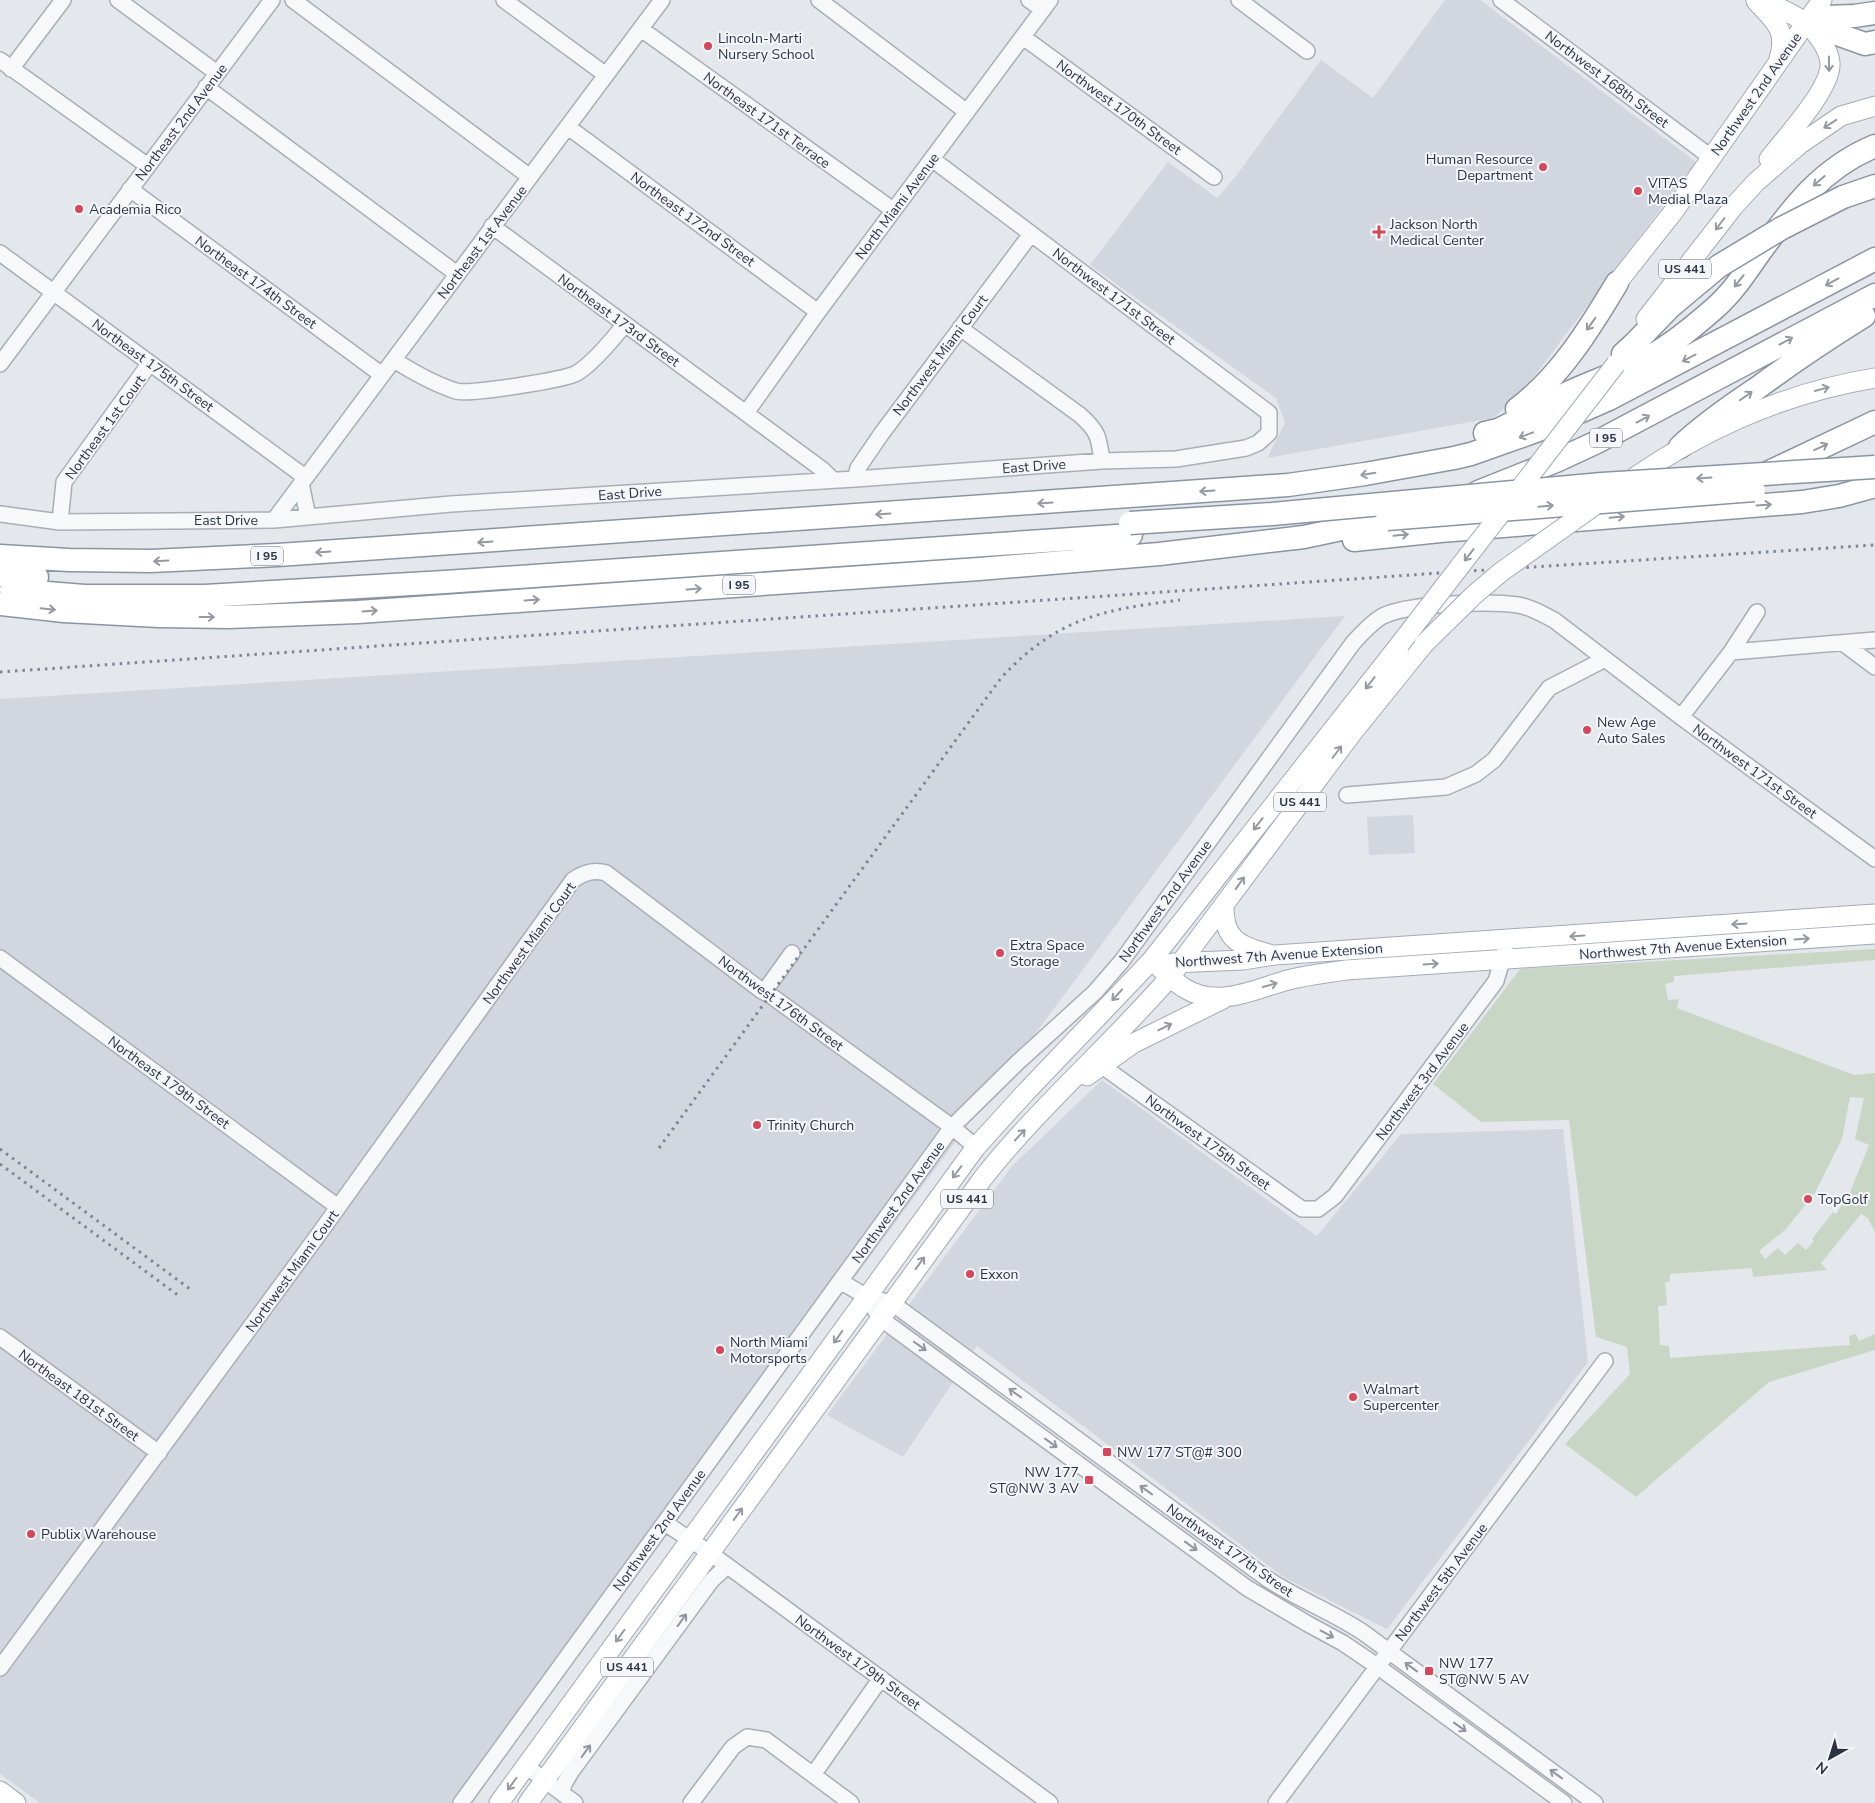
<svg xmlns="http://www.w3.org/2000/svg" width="1875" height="1803" viewBox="0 0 1875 1803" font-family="'Nunito Sans',sans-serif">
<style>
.built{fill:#d2d6de}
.green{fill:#c9d6c5;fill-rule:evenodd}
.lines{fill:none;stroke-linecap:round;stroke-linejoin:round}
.minor-casing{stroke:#a9aeb7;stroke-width:18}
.major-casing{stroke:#a3abb8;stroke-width:21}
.highway-casing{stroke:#8b94a3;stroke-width:25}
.minor{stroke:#f7f8fa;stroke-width:15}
.major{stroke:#fff;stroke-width:19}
.highway{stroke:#fff;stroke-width:22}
.rail{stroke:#7d8696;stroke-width:3;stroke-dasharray:2.5 5;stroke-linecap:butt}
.major-bridge-casing{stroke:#a3abb8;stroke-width:21;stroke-linecap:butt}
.highway-bridge-casing{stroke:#8b94a3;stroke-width:25;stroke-linecap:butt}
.major-bridge{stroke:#fff;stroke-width:19}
.highway-bridge{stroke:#fff;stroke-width:22}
.oneway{stroke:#959aa2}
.oneway2{stroke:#9196a0}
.poi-dot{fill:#d1495b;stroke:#f4f6f9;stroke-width:2}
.labels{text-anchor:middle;stroke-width:4;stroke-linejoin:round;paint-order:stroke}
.shield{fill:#f4f6f9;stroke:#676e7b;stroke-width:1}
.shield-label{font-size:12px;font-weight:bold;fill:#2b3445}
.poi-label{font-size:14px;fill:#2b3445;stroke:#f4f6f9;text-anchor:start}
.street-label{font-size:14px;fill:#2b3445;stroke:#f4f6f9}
</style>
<rect width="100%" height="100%" fill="#e4e7ec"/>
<!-- built -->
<path class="built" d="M 1445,0 L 1480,0 L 1696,162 L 1521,394 L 1493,418 L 1267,458 L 1285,423 L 1276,398 L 1090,265 L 1168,162 L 1217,198 L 1236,176 L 1321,60 L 1373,98 Z
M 1345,616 L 465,1803 L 40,1803 L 0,1774 L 0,699 Z
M 1413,815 L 1415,853 L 1369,855 L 1367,817 Z
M 1102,1080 L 1317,1236 L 1401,1134 L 1563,1129 L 1588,1362 L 1387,1629 L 1285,1578 L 977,1346 L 903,1457 L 827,1415 L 1012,1166 Z"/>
<!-- green -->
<path class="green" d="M 1875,949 L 1875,960 L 1674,976 L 1674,982 L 1665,984 L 1668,1000 L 1679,999 L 1677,1008 L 1854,1075 L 1875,1073 L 1875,1233 L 1868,1218 L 1861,1214 L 1821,1263 L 1827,1270 L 1753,1277 L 1752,1268 L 1670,1274 L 1670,1281 L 1665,1283 L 1667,1305 L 1658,1306 L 1660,1345 L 1669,1346 L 1670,1358 L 1850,1345 L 1849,1336 L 1856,1334 L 1859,1341 L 1875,1334 L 1875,1350 L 1769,1382 L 1636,1497 L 1565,1444 L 1630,1374 L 1627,1347 L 1596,1337 L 1569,1120 L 1481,1122 L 1433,1084 L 1520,969 ZM 1850,1097 L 1864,1098 L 1855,1139 L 1869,1145 L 1847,1200 L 1845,1200 L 1836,1214 L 1833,1212 L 1812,1239 L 1814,1241 L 1806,1250 L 1798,1243 L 1785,1255 L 1778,1248 L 1765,1259 L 1759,1251 L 1786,1229 L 1815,1193 L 1842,1139 Z"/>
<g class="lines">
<!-- minor casing -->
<g class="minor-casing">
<path id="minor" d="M 118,0 L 217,73
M 293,0 L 530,177
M 504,0 L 606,75
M 819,0 L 967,112
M 1029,0 L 1043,10
M 1239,0 L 1307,51
M 1501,0 L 1712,158
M 641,29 L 893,210
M 1023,37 L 1214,177
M 0,60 L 148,166
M 11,69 L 63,0
M 206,87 L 457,274
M 568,127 L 818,312
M 130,189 L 382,375
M 492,226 L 823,470 L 833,480
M 0,253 L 305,477
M 960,328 L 1080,415 C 1098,431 1099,437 1102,461
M 394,360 C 413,372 434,384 456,391 C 468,395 565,380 577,373 C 592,364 613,339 625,324
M 0,364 L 272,0
M 746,413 L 818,312 L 1050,0
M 855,479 L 858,468 L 882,433 L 1031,234
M 301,483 L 308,517
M 0,514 L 60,522 L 274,520 L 451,504 L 855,479 L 1102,461 L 1176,459 L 1246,448 L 1258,443 L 1269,433 L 1269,413 L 932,159
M 274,520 L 662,0
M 60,522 L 64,482 L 150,363
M 1843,643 L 1875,667
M 1731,652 L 1875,640
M 1681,717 L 1731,652 L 1757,612
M 1347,795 L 1446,787 L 1476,774 L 1494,760 L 1549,688 L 1605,659
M 0,958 L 338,1207
M 764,992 L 792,953
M 1102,1066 L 1302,1209 L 1318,1209 L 1335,1196 L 1496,981 L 1505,950
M 840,1281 L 867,1297 L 892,1303 L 1266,1578 C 1297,1599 1333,1612 1364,1633 L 1595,1803
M 867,1297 L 880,1318 L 1247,1588 L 1308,1624 L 1343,1643 L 1377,1666 L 1564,1803
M 0,1337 L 159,1453
M 665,1523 L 710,1553 L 1050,1803
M 0,1668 L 321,1231 L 573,880 C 583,873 593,869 606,873 L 762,991 L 770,995 L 952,1127 L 976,1147
M 526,1766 L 575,1803
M 813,1775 L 881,1678
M 562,1793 L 564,1784 L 571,1772 L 711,1581 L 727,1566
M 461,1803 L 952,1127 L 1017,1063 L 1095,992 L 1121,962 L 1353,643 C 1362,633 1370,624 1381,617 C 1405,603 1490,601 1518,605 C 1531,607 1542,614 1554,620 L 1681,717 L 1875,859
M 691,1803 L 733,1747 L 747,1737 L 766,1740 L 851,1803
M 1276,1803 L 1605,1361"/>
</g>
<!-- major casing -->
<g class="major-casing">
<path id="major" d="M 1763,0 C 1776,7 1797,15 1807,24 C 1817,33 1829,49 1830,63 C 1832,88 1785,138 1769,159
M 1756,1 C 1774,21 1788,29 1779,59
M 1617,283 L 1674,211 L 1822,0
M 1646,319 L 1734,206 L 1756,182 L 1800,144 L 1841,116 L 1875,106
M 1625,484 C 1701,430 1782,393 1875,378
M 1224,905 C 1223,939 1239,946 1269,954
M 1173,963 L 1243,960 L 1275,955 L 1875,914
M 1160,968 C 1168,975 1175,982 1184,988 C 1218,1009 1254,989 1288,980 C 1307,975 1327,973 1346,970 L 1875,934
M 1087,1076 L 1134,1043 L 1223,999
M 0,1791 L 16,1803
M 499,1803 L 976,1147 L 1025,1093 L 1151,961 L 1400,644
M 528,1803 L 983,1178 C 1040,1106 1110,1046 1170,977 L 1353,732 L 1424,644"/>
</g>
<!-- highway casing -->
<g class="highway-casing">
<path id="highway" d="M 1806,23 L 1865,44 L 1875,42
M 1806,23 L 1825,17 L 1854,16 L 1875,13
M 1843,197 L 1875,186
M 1623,354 L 1635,343 L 1670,307 L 1719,266
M 1517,409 C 1560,377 1590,328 1617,283
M 1485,433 L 1498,430 C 1523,418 1547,403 1572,391 C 1595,381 1619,372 1642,361 C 1669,347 1692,328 1715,308 C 1733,292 1746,272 1760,252 C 1793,207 1822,168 1875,146
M 1680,447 C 1703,425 1729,407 1756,389 C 1791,363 1827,339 1864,316
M 1765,474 L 1875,422
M 1478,492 L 1556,461 L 1597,442 L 1875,295
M 1354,540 L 1440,531 L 1802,502 L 1839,496 L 1875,486
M 0,556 L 69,560 L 151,561 L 278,555 L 1288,485 L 1365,474 L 1454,458 L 1471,454 L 1536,431 L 1609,399 L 1875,259
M 0,575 L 37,577
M 11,590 L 84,596 L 205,596 L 445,582 L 1131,535
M 0,604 L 64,611 L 159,616 L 228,617 L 358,612 L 979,569 L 1159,554 L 1304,537 L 1407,515"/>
</g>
<!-- minor -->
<use href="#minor" class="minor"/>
<!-- major -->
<use href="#major" class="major"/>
<!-- highway -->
<use href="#highway" class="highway"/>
<!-- rail -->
<path class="rail" d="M 0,672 L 1455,572 L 1875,545
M 659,1148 L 1001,678 C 1057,618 1101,610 1180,600
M 0,1149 L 190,1289
M 0,1164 L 179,1296"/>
<!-- major-bridge casing -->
<g class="major-bridge-casing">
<path id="major-bridge" d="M 1400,644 L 1616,364
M 1424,644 L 1474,595 L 1501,572 L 1594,506"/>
</g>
<!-- highway-bridge casing -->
<g class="highway-bridge-casing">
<path id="highway-bridge" d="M 1719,266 L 1782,228 L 1843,197
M 1387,519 L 1754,490
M 1130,523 L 1272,514 L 1602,484 L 1875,467"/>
</g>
<!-- major-bridge -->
<use href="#major-bridge" class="major-bridge"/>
<!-- highway-bridge -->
<use href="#highway-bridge" class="highway-bridge"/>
</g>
<!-- one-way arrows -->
<defs><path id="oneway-shaft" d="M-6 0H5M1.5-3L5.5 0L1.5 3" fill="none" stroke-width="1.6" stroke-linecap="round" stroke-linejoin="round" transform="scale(1.25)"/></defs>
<g class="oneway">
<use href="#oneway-shaft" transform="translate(1829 64) rotate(89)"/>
<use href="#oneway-shaft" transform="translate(1830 124) rotate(147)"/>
<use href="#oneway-shaft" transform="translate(1819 181) rotate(139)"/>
<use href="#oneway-shaft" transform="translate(1720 224) rotate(127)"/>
<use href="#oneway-shaft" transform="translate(1739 281) rotate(128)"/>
<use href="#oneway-shaft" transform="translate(1832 282) rotate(152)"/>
<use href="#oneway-shaft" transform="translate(1591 324) rotate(125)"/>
<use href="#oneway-shaft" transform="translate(1786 341) rotate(-28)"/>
<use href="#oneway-shaft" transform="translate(1689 358) rotate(152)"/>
<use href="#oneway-shaft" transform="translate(1822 389) rotate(-15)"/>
<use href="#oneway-shaft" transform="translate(1746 396) rotate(-35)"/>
<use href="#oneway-shaft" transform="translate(1643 419) rotate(-28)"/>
<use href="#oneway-shaft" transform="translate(1526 435) rotate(159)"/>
<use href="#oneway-shaft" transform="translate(1821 447) rotate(-25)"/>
<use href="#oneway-shaft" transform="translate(1368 474) rotate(170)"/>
<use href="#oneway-shaft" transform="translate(1704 478) rotate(176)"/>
<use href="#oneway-shaft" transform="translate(1207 491) rotate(176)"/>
<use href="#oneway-shaft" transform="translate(1045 503) rotate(176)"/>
<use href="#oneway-shaft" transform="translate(1764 505) rotate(-4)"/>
<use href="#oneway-shaft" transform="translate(1546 506) rotate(-5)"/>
<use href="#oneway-shaft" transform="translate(883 514) rotate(176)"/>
<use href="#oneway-shaft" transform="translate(1617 517) rotate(-5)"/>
<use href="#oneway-shaft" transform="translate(1401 535) rotate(-6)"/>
<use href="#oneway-shaft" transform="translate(485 542) rotate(176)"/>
<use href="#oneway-shaft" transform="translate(323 552) rotate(176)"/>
<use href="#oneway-shaft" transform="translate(1469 555) rotate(128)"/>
<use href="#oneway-shaft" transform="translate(161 561) rotate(177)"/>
<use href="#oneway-shaft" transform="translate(694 589) rotate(-4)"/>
<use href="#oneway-shaft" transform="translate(532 600) rotate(-4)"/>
<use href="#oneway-shaft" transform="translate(48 609) rotate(6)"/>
<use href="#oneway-shaft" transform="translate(370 611) rotate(-4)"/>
<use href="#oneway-shaft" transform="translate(207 617)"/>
<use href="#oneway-shaft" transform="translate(1370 683) rotate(128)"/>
<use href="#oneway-shaft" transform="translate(1337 752) rotate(-53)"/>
<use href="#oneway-shaft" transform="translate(1258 824) rotate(128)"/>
<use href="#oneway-shaft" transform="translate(1240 883) rotate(-54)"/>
<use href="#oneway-shaft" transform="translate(1739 924) rotate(176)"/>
<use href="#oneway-shaft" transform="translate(1577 936) rotate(176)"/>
<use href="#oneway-shaft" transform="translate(1802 939) rotate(-4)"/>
<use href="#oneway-shaft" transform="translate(1431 964) rotate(-4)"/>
<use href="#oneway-shaft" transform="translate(1270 985) rotate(-16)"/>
<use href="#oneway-shaft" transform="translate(1117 995) rotate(133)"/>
<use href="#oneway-shaft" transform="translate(1165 1027) rotate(-26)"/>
<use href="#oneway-shaft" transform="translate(1020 1135) rotate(-47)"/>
<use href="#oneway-shaft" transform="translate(957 1172) rotate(127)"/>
<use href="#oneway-shaft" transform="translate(920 1263) rotate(-54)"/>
<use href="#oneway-shaft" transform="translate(838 1337) rotate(126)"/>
<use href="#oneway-shaft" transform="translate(738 1514) rotate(-54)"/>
<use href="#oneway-shaft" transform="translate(620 1636) rotate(126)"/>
<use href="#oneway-shaft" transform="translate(512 1784) rotate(126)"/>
</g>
<g class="oneway2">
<use href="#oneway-shaft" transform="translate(920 1346) rotate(35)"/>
<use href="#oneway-shaft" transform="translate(1015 1393) rotate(-144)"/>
<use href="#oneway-shaft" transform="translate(1051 1443) rotate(36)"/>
<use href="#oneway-shaft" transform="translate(1146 1490) rotate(-144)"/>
<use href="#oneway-shaft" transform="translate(1191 1546) rotate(36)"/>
<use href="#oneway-shaft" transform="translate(682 1620) rotate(-54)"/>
<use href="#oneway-shaft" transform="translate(1327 1634) rotate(28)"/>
<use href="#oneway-shaft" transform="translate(1411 1667) rotate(-144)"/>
<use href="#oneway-shaft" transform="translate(1460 1727) rotate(36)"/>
<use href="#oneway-shaft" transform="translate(586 1751) rotate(-54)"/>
<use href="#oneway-shaft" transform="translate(1556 1774) rotate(-144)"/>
</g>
<!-- markers -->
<g class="poi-dot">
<circle cx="708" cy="46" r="5"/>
<circle cx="1543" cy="167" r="5"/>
<circle cx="1638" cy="191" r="5"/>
<circle cx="79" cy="209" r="5"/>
<path d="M1376.5 224.5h5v5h5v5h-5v5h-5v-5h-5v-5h5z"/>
<circle cx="1587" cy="730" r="5"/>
<circle cx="1000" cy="953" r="5"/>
<circle cx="757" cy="1125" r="5"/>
<circle cx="1808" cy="1199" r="5"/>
<circle cx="970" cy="1274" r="5"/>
<circle cx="720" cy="1350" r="5"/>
<circle cx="1353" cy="1397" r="5"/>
<rect x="1102" y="1447" width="10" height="10" rx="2.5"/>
<rect x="1084" y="1475" width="10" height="10" rx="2.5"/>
<circle cx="31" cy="1534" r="5"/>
<rect x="1424" y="1666" width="10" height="10" rx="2.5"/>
</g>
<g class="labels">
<!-- shield labels -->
<g class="shield">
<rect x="1659" y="259.5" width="52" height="19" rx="4"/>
<rect x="1590" y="428.5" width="32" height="19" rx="4"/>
<rect x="251" y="546.5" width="32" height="19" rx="4"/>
<rect x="723" y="575.5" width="32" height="19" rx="4"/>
<rect x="1274" y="792.5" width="52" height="19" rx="4"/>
<rect x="941" y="1189.5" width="52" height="19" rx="4"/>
<rect x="601" y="1657.5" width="52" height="19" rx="4"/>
</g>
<g class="shield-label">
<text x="1685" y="273">US 441</text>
<text x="1606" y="442">I 95</text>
<text x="267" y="560">I 95</text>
<text x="739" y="589">I 95</text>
<text x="1300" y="806">US 441</text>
<text x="967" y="1203">US 441</text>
<text x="627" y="1671">US 441</text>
</g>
<!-- poi labels -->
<g class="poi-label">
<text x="718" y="43">Lincoln-Marti<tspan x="718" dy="16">Nursery School</tspan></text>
<text x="1533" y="164" text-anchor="end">Human Resource<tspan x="1533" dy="16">Department</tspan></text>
<text x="1648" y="188">VITAS<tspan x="1648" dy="16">Medial Plaza</tspan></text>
<text x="89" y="214">Academia Rico</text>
<text x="1390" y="229">Jackson North<tspan x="1390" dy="16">Medical Center</tspan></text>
<text x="1597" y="727">New Age<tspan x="1597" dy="16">Auto Sales</tspan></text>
<text x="1010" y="950">Extra Space<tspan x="1010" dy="16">Storage</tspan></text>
<text x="767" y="1130">Trinity Church</text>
<text x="1818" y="1204">TopGolf</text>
<text x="980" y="1279">Exxon</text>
<text x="730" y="1347">North Miami<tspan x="730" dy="16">Motorsports</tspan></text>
<text x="1363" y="1394">Walmart<tspan x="1363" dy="16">Supercenter</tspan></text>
<text x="1117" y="1457">NW 177 ST@# 300</text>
<text x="1079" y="1477" text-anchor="end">NW 177<tspan x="1079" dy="16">ST@NW 3 AV</tspan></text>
<text x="41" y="1539">Publix Warehouse</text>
<text x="1439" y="1668">NW 177<tspan x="1439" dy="16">ST@NW 5 AV</tspan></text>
</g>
<!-- street labels -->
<g class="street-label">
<text transform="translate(1607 79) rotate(37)" y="5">Northwest 168th Street</text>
<text transform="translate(1756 94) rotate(-55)" y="5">Northwest 2nd Avenue</text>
<text transform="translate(1119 107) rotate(36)" y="5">Northwest 170th Street</text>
<text transform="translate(767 120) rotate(36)" y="5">Northeast 171st Terrace</text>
<text transform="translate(181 122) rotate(-53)" y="5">Northeast 2nd Avenue</text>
<text transform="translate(897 206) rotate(-53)" y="5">North Miami Avenue</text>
<text transform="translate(693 219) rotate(36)" y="5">Northeast 172nd Street</text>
<text transform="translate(482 242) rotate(-53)" y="5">Northeast 1st Avenue</text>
<text transform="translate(256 282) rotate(36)" y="5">Northeast 174th Street</text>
<text transform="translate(1114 296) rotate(37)" y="5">Northwest 171st Street</text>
<text transform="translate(619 320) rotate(36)" y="5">Northeast 173rd Street</text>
<text transform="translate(940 355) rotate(-53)" y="5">Northwest Miami Court</text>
<text transform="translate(153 365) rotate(36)" y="5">Northeast 175th Street</text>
<text transform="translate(105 427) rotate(-54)" y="5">Northeast 1st Court</text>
<text transform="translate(1034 466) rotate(-4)" y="5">East Drive</text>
<text transform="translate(630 493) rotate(-4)" y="5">East Drive</text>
<text x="226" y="525">East Drive</text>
<text transform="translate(1755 771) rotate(36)" y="5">Northwest 171st Street</text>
<text transform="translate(1165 901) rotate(-54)" y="5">Northwest 2nd Avenue</text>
<text transform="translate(529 943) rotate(-54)" y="5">Northwest Miami Court</text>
<text transform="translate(1683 947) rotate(-4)" y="5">Northwest 7th Avenue Extension</text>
<text transform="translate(1279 955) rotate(-4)" y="5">Northwest 7th Avenue Extension</text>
<text transform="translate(781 1003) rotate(36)" y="5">Northwest 176th Street</text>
<text transform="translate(1422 1081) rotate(-53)" y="5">Northwest 3rd Avenue</text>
<text transform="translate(169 1082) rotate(36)" y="5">Northeast 179th Street</text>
<text transform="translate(1208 1142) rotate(36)" y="5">Northwest 175th Street</text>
<text transform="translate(898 1202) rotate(-54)" y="5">Northwest 2nd Avenue</text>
<text transform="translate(292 1271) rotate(-54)" y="5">Northwest Miami Court</text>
<text transform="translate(79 1395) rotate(36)" y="5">Northeast 181st Street</text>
<text transform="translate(659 1530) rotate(-54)" y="5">Northwest 2nd Avenue</text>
<text transform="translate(1230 1550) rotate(35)" y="5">Northwest 177th Street</text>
<text transform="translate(1441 1582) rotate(-53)" y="5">Northwest 5th Avenue</text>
<text transform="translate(858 1662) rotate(36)" y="5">Northwest 179th Street</text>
</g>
</g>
<!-- north arrow -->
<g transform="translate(1830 1758) rotate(219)" stroke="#f4f6f9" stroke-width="4" paint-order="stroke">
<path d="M0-4L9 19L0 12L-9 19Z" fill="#2b3445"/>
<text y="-8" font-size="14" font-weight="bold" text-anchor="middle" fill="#2b3445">N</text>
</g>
</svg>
